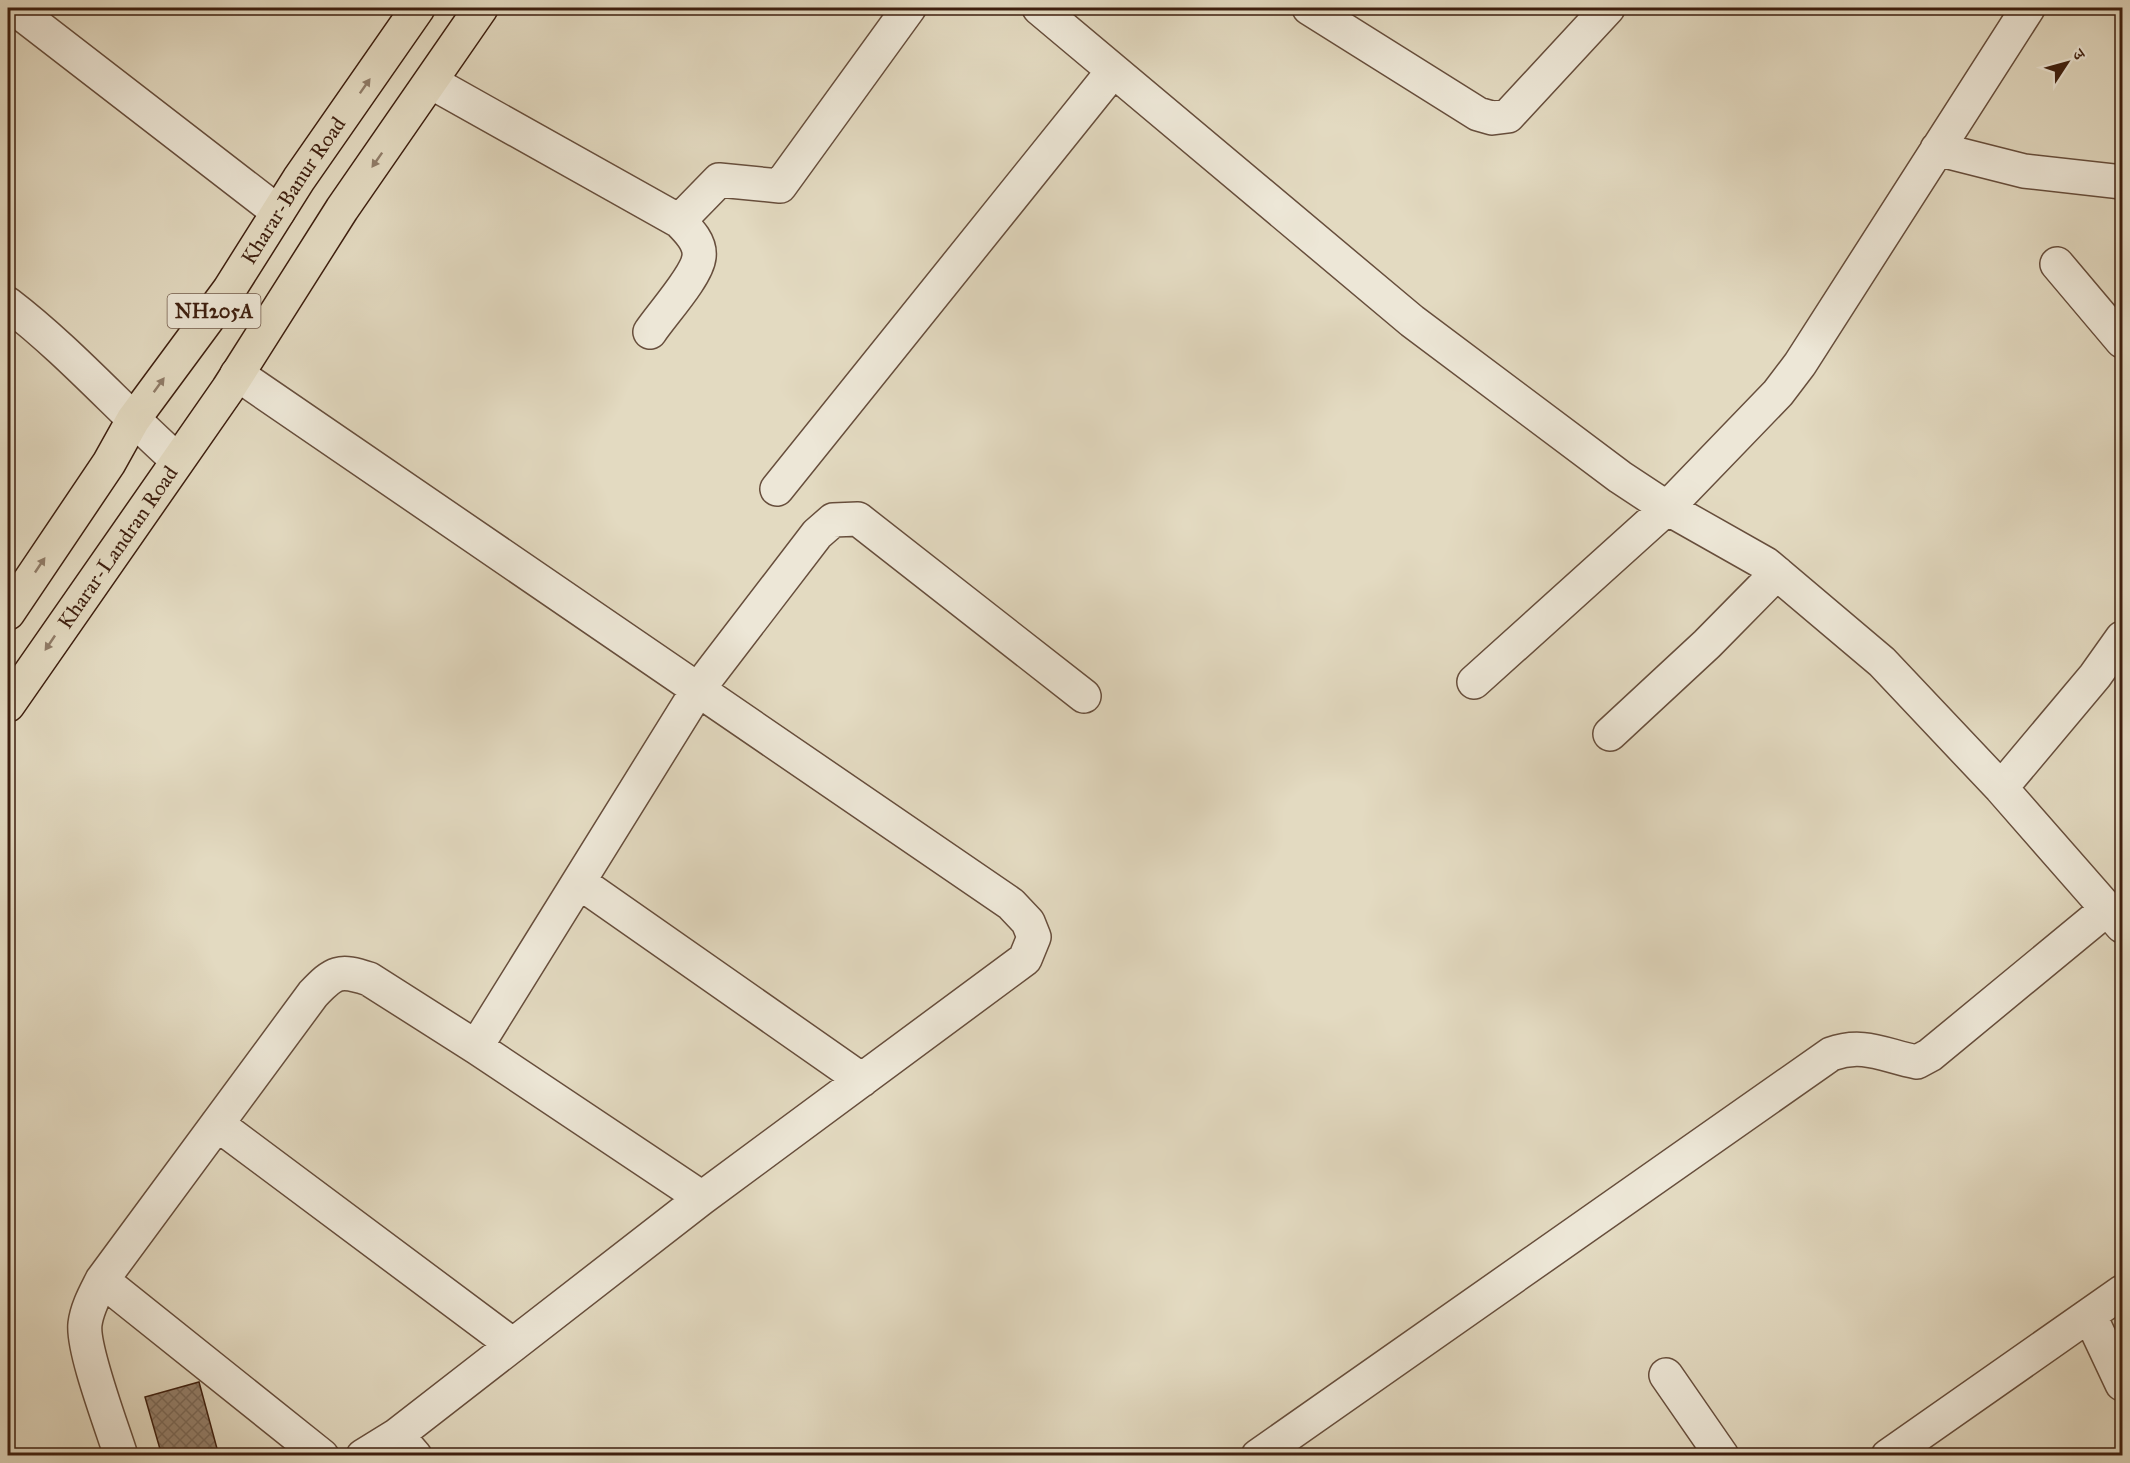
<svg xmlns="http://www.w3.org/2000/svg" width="2130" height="1463" viewBox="0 0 2130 1463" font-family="'IM FELL Great Primer','Noto Serif Devanagari',serif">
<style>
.building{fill:url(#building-cross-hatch);stroke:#3e1f0f;stroke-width:1.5}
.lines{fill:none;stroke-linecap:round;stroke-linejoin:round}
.minor-casing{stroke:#674e3c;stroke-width:36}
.highway-casing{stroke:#3e1f0f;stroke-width:36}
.minor{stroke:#ede7d7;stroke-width:33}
.highway{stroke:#e3dac1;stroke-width:33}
.oneway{fill:#907c68}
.labels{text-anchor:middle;stroke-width:5;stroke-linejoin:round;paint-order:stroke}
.shield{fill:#ede7d7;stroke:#725b4b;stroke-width:1.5}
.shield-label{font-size:20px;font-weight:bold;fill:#3e1f0f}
.street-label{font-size:21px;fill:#3e1f0f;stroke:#ede7d7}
</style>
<defs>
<pattern id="building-cross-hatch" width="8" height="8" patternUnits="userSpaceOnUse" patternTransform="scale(1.5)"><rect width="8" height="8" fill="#94806c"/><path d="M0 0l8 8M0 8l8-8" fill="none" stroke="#7a6857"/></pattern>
</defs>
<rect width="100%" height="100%" fill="#e3dac1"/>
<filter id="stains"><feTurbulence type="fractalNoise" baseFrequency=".00333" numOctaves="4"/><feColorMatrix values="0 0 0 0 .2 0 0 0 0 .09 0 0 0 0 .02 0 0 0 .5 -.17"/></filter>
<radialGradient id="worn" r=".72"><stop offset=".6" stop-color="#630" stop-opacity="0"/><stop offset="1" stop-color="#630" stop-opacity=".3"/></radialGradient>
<!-- building -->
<path class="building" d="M 199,1382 L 219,1456 L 162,1456 L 145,1397 Z"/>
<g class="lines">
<!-- minor casing -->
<g class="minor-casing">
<path id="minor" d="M 14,8 L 278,212
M 1039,8 L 1412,321 L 1620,477 L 1667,508 L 1766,564 L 1882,662 L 2001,788 L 2122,926
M 1309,8 L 1478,114 L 1492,118 L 1508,116 L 1608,8
M 431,82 L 679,221 C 688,230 701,242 699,257 C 697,276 662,314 650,332
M 1937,149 L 2024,171 L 2122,182
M 679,221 L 719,180 L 780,186 L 909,8
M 2057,264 L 2122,341
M 8,304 C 68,350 119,408 176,459
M 237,374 L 1011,904 L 1028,922 L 1034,937 L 1025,959 L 702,1198 L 397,1435 L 363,1456
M 777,489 L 1113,71
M 1474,682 L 1667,508 L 1778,393 L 1800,364 L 2028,8
M 1610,734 L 1707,644 L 1777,573
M 2001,788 L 2095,676 L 2122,638
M 579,882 L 862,1080
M 476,1047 L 702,1198
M 217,1124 L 513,1345
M 102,1280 C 95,1294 87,1308 85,1324 C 82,1349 112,1427 121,1456
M 2090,1316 L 2122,1384
M 1666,1375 L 1722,1456
M 397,1435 L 415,1456
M 322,1456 L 102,1280 L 313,994 C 334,972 339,969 369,979 L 476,1047 L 699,688 L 817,534 L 833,520 L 858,519 L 1084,696
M 1258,1456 L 1831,1054 C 1864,1042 1885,1056 1917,1062 L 1930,1055 L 2107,909
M 1888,1456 L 2122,1292"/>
</g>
<!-- highway casing -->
<g class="highway-casing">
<g id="highway">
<path id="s1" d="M 8,613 L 109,463 L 133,420 L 229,290 L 299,179 L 418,8"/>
<path id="s2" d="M 8,705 L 228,389 L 342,209 L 481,8"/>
</g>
</g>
<!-- minor -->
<use href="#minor" class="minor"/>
<!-- highway -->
<use href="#highway" class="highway"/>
</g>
<!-- one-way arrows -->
<defs><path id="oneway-solid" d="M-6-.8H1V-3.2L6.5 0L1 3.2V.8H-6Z" transform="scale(1.5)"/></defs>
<g class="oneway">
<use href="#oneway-solid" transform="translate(365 86) rotate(-55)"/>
<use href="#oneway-solid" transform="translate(377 160) rotate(125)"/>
<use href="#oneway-solid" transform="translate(159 385) rotate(-54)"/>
<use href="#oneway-solid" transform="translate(40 565) rotate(-56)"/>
<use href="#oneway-solid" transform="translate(50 643) rotate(124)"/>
</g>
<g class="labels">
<!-- shield labels -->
<rect class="shield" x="167.5" y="294" width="93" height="34" rx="4.5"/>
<g class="shield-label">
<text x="214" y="318">NH205A</text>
</g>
<!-- street labels -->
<g class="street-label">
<text dy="7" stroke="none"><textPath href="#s1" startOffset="510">Kharar-Banur Road</textPath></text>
<text dy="7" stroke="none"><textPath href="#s2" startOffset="192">Kharar-Landran Road</textPath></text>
</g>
</g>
<!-- margin -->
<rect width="2130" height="1463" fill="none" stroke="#e3dac1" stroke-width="30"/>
<rect x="9" y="9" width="2112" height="1445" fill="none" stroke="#3e1f0f" stroke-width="3"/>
<rect x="15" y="15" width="2100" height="1433" fill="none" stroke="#3e1f0f" stroke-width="1.5"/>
<!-- north arrow -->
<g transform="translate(2067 63) rotate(54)" stroke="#ede7d7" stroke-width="4.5" paint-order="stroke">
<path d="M0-4.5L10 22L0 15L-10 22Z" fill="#3e1f0f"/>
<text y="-9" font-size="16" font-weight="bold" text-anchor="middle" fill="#3e1f0f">उ</text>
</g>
<rect width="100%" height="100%" filter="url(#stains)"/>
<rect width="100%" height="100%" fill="url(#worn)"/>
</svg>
